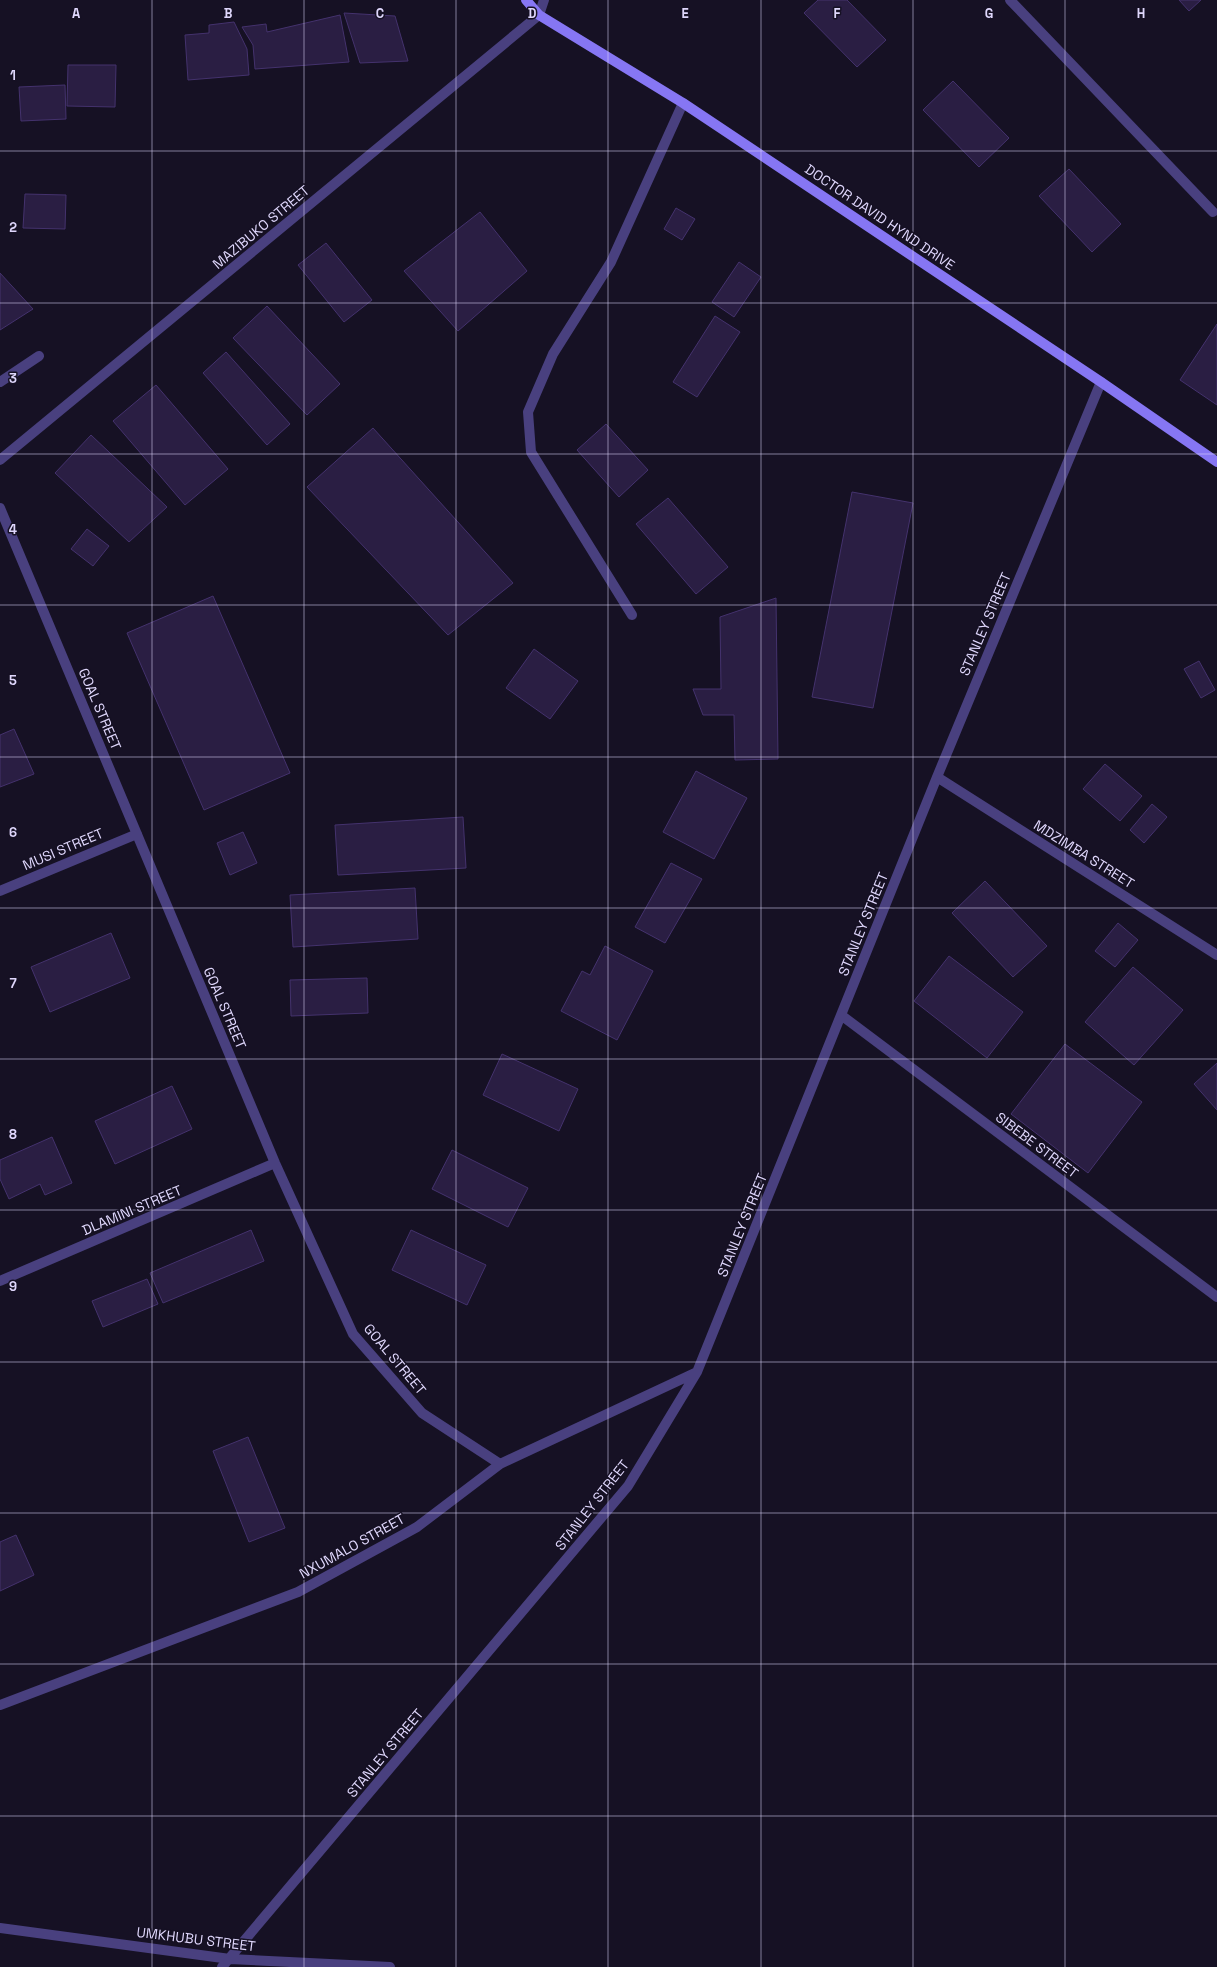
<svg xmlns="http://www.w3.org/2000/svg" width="1217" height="1967" viewBox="0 0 1217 1967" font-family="'Space Grotesk',sans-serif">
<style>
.building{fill:#2a1e43;stroke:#44326d}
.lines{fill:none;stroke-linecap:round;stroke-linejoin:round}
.service{stroke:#49407f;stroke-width:10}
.minor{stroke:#49407f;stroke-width:10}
.secondary{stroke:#8676f3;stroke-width:10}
.grid{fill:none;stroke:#dfd7fc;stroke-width:1;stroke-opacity:0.55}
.labels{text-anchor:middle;stroke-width:3;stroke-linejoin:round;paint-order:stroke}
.street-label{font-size:14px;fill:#dfd7fc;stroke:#161124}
.grid-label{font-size:13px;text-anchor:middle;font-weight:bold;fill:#dfd7fc;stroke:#161124;stroke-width:3;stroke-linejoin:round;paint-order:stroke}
</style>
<rect width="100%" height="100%" fill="#161124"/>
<!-- building -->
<path class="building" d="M 818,0 L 847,0 L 886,40 L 857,67 L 804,13 Z
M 1179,0 L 1201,0 L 1189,11 Z
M 344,13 L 395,16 L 408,61 L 360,63 Z
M 340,15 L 349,62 L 255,69 L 253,45 L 242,27 L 266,24 L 267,32 Z
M 234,22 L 247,49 L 249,75 L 188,80 L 185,35 L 209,33 L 209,25 Z
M 68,65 L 116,65 L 115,107 L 67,106 Z
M 953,81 L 1009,138 L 979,167 L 923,110 Z
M 65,85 L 66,119 L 21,121 L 19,87 Z
M 1069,169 L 1121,224 L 1092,252 L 1039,196 Z
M 25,194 L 66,195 L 65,229 L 23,228 Z
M 676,208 L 695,219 L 682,240 L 664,229 Z
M 480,212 L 527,271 L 458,331 L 404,271 Z
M 326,243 L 372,300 L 344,322 L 298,265 Z
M 739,262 L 761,277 L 734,317 L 712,302 Z
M 0,273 L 33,309 L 0,330 Z
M 267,306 L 340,384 L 307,415 L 233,338 Z
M 715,316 L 740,332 L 697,397 L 673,382 Z
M 1217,324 L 1217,405 L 1180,380 Z
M 226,352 L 290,424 L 267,445 L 203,373 Z
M 156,385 L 228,469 L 185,505 L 113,421 Z
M 606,424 L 648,470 L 619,497 L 577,450 Z
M 373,428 L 513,583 L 448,635 L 307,487 Z
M 91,435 L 167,507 L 129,542 L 55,473 Z
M 852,492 L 913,503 L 873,708 L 812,697 Z
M 668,498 L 728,567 L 696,594 L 636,524 Z
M 87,529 L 109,546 L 93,566 L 71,549 Z
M 213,596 L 290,773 L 204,810 L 127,633 Z
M 776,598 L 778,759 L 735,760 L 734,715 L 703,715 L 693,689 L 721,689 L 720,617 Z
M 534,649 L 578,681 L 550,719 L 506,688 Z
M 1199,661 L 1215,690 L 1201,698 L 1184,669 Z
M 14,729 L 34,774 L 0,787 L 0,735 Z
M 1105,764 L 1142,796 L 1120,821 L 1083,789 Z
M 696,771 L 747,798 L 714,859 L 663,832 Z
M 1152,804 L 1167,817 L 1144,843 L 1130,830 Z
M 463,817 L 466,868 L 338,875 L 335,825 Z
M 243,832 L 257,863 L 230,875 L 217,843 Z
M 671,863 L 702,879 L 665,943 L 635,927 Z
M 985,881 L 1047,946 L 1013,977 L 952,913 Z
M 415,888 L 418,939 L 293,947 L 290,895 Z
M 1118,923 L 1138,940 L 1115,967 L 1095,951 Z
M 111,933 L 130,978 L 50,1012 L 31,967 Z
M 605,946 L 653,971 L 617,1040 L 561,1011 L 582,971 L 590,975 Z
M 949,956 L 1023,1012 L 987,1058 L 914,1001 Z
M 1133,967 L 1183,1010 L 1134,1065 L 1085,1022 Z
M 367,978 L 368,1013 L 291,1016 L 290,980 Z
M 1065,1044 L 1142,1102 L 1088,1173 L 1011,1114 Z
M 502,1054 L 578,1089 L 559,1131 L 483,1095 Z
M 1217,1063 L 1217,1110 L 1194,1084 Z
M 172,1086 L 192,1129 L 115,1164 L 95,1121 Z
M 52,1137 L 72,1183 L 45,1195 L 40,1184 L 9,1199 L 0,1179 L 0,1160 Z
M 452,1150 L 528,1188 L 508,1227 L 432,1189 Z
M 251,1230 L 264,1261 L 163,1303 L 150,1273 Z
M 411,1230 L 486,1265 L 467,1305 L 392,1270 Z
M 147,1279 L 158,1304 L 103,1327 L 92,1301 Z
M 248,1437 L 285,1528 L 249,1542 L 213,1451 Z
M 16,1535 L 34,1575 L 0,1591 L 0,1542 Z"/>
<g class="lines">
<!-- service -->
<path class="service" d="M 632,615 L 531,452 L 528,412 L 553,354 L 611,262 L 683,103"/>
<!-- minor -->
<path class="minor" d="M 1010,0 L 1213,212
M 0,382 L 39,356
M 0,460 L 539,15 L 544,0
M 0,508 L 275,1163 L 353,1334 L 422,1413 L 500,1464
M 937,777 L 1217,955
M 0,891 L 137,834
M 841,1015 L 1217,1297
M 0,1281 L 275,1163
M 0,1705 L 298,1592 L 417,1527 L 500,1464 L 697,1372
M 0,1928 L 230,1959 L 390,1967
M 222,1967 L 628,1486 L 697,1372 L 937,777 L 1101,382"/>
<!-- secondary -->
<path class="secondary" d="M 526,0 L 539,15 L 683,103 L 1101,382 L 1217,462"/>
</g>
<!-- grid -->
<path class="grid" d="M 152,0 L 152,1967M 304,0 L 304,1967M 456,0 L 456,1967M 608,0 L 608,1967M 761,0 L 761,1967M 913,0 L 913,1967M 1065,0 L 1065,1967M 0,151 L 1217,151M 0,303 L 1217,303M 0,454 L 1217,454M 0,605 L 1217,605M 0,757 L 1217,757M 0,908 L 1217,908M 0,1059 L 1217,1059M 0,1210 L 1217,1210M 0,1362 L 1217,1362M 0,1513 L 1217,1513M 0,1664 L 1217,1664M 0,1816 L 1217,1816"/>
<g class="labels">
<!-- street labels -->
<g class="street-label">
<text transform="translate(880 217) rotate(34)" y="5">DOCTOR DAVID HYND DRIVE</text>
<text transform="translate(261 227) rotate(-40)" y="5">MAZIBUKO STREET</text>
<text transform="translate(985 624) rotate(-67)" y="5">STANLEY STREET</text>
<text transform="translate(100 709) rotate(67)" y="5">GOAL STREET</text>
<text transform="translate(63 849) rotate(-23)" y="5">MUSI STREET</text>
<text transform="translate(1084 854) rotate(32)" y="5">MDZIMBA STREET</text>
<text transform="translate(863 924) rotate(-68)" y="5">STANLEY STREET</text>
<text transform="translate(225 1008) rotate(67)" y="5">GOAL STREET</text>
<text transform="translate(1037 1145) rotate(37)" y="5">SIBEBE STREET</text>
<text transform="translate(132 1210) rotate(-23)" y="5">DLAMINI STREET</text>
<text transform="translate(742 1225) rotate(-68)" y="5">STANLEY STREET</text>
<text transform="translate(395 1359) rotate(50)" y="5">GOAL STREET</text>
<text transform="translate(592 1505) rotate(-52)" y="5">STANLEY STREET</text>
<text transform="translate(352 1546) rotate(-29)" y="5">NXUMALO STREET</text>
<text transform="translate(385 1753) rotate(-50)" y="5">STANLEY STREET</text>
<text transform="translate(196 1939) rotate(7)" y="5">UMKHUBU STREET</text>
</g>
</g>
<g class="grid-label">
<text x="76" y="18">A</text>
<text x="228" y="18">B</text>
<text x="380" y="18">C</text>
<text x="532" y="18">D</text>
<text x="685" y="18">E</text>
<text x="837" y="18">F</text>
<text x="989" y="18">G</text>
<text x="1141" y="18">H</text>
<text x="13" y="80">1</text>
<text x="13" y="232">2</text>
<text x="13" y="383">3</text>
<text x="13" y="534">4</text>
<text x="13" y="685">5</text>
<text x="13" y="837">6</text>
<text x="13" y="988">7</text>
<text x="13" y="1139">8</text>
<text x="13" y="1291">9</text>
</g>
</svg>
